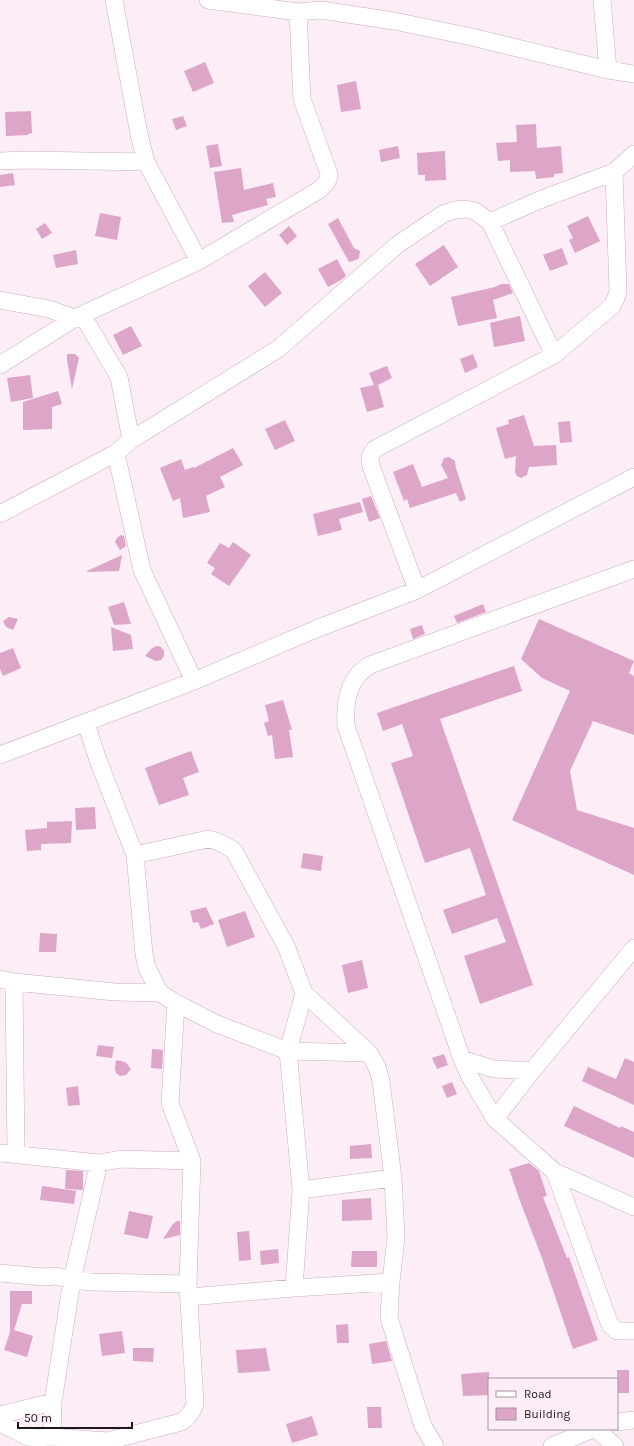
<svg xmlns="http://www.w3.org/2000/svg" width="634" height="1446" viewBox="0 0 634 1446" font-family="Karla,sans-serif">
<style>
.building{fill:#dda5c8}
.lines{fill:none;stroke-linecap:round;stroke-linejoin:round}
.minor-casing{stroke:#c9afbe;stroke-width:18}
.minor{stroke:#fff;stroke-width:17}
</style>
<rect width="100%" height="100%" fill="#fdedf6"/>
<!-- building -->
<path class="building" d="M 205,62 L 214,83 L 193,92 L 184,71 Z
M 356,81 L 361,109 L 341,112 L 337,85 Z
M 31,111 L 32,133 L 28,134 L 28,135 L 6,136 L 5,112 Z
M 183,116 L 187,126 L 176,130 L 172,119 Z
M 536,124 L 537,148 L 561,146 L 563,173 L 554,174 L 554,177 L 536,179 L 535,171 L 510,172 L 510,160 L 498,161 L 496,143 L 517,142 L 516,125 Z
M 218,144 L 222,166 L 210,168 L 206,146 Z
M 398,146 L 400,158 L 381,162 L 379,150 Z
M 445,151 L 446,180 L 425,181 L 425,175 L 418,175 L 417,153 Z
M 241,168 L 244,190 L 273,183 L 276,197 L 266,199 L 268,205 L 232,215 L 234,222 L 222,223 L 214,172 Z
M 13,173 L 15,185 L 0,187 L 0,175 Z
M 100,213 L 121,217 L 117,240 L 95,236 Z
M 588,216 L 600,241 L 575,253 L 569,240 L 573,238 L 567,226 Z
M 338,218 L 354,248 L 360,251 L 359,258 L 356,260 L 349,262 L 328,224 Z
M 45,223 L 52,233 L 42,239 L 36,229 Z
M 289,226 L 297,236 L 287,245 L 279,235 Z
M 444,245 L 458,267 L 430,286 L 415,264 Z
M 562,248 L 568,264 L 550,271 L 543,255 Z
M 76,250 L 78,264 L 56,268 L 53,255 Z
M 337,259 L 346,276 L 341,280 L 328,287 L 318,269 Z
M 265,272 L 282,293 L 265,307 L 248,286 Z
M 501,284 L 509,284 L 513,293 L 493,300 L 497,318 L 458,326 L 451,297 L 495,287 Z
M 520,316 L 525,341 L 494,347 L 490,323 Z
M 131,326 L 142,346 L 123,355 L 113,335 Z
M 67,354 L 75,354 L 79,358 L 72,389 L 67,360 Z
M 473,354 L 478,367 L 465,373 L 460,359 Z
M 387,366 L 392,378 L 378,385 L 384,407 L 367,412 L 360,388 L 374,385 L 369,373 Z
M 30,375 L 33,398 L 11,402 L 7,378 Z
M 58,391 L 62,404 L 52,407 L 52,429 L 23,430 L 23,402 Z
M 524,415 L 534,446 L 556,445 L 557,465 L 529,467 L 527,475 L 521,478 L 517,476 L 515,472 L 516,456 L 505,459 L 496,428 L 509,424 L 508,420 Z
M 285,420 L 295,441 L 275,450 L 265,429 Z
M 570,421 L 572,442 L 560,443 L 558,422 Z
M 233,448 L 243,465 L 220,477 L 225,487 L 206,496 L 210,512 L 183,518 L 180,498 L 173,501 L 160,468 L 181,459 L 185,470 L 193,467 L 194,468 Z
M 449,457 L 455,461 L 456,468 L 466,499 L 460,502 L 456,493 L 410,508 L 407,499 L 404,501 L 393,472 L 413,464 L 422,487 L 448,478 L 441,465 L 444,458 Z
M 371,496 L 380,518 L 369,522 L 362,499 Z
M 360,502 L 363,512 L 339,519 L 342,530 L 318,536 L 313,514 Z
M 121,535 L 124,536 L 126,546 L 120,550 L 115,542 L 117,538 Z
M 233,542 L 251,555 L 229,586 L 211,574 L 215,568 L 207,563 L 220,543 L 229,548 Z
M 122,555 L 119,571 L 87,572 L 87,571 Z
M 124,602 L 131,624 L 114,625 L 108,607 Z
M 483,604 L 486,612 L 457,623 L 454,616 Z
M 9,617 L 18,619 L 13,630 L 6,627 L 3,621 Z
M 539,619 L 634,661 L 629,673 L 634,676 L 634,735 L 593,721 L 570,771 L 577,810 L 634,828 L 634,875 L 512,820 L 570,691 L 542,678 L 521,659 Z
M 422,625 L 425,634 L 413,639 L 410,629 Z
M 111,627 L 131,635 L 133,649 L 113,651 Z
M 157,646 L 161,647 L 164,651 L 164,656 L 161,660 L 156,661 L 145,656 L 152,648 Z
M 13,648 L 21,668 L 3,676 L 0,669 L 0,653 Z
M 514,666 L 522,691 L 440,719 L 533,985 L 480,1004 L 464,956 L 506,942 L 497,918 L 452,934 L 443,910 L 486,895 L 470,848 L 425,863 L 391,763 L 413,756 L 402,724 L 383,731 L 377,713 Z
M 283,700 L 292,730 L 289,730 L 293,757 L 275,759 L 272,735 L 268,736 L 264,723 L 269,721 L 265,705 Z
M 191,751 L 199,772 L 183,778 L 189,795 L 159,805 L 145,768 Z
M 95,807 L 96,829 L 76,830 L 75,808 Z
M 72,821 L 71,843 L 41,844 L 41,850 L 27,851 L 25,830 L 47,828 L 47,822 Z
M 303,853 L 323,856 L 321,871 L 301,868 Z
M 206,907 L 214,924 L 201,929 L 198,922 L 193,923 L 190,911 Z
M 245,911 L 255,937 L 227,947 L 218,920 Z
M 40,933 L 57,934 L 56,952 L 39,952 Z
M 362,960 L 368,988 L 348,993 L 342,965 Z
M 98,1045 L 114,1047 L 112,1058 L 96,1056 Z
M 152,1049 L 163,1050 L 162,1069 L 151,1068 Z
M 444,1054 L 448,1065 L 437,1069 L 432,1058 Z
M 625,1058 L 634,1062 L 634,1105 L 582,1081 L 588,1067 L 616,1079 Z
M 116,1060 L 125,1062 L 128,1065 L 131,1069 L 126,1075 L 120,1076 L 116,1073 L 115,1069 Z
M 452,1082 L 457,1094 L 447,1098 L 442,1086 Z
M 78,1086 L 80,1105 L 68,1106 L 66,1088 Z
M 574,1106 L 620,1128 L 621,1126 L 634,1132 L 634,1158 L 564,1126 Z
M 371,1144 L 372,1158 L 350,1159 L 350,1146 Z
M 529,1163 L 539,1171 L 547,1196 L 543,1197 L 567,1258 L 569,1257 L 598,1340 L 573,1349 L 542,1258 L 520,1201 L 509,1169 Z
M 66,1170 L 83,1171 L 83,1190 L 65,1189 Z
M 42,1186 L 76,1191 L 74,1204 L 40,1200 Z
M 371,1198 L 372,1220 L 342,1221 L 342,1200 Z
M 129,1211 L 153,1216 L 148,1239 L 124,1234 Z
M 177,1221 L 180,1221 L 180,1235 L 163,1239 L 173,1224 Z
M 249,1231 L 251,1260 L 239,1261 L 237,1232 Z
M 278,1249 L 279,1263 L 261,1265 L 260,1251 Z
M 352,1251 L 377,1251 L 377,1267 L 351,1267 Z
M 10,1291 L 32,1291 L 32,1304 L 22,1304 L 14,1330 L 33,1336 L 27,1357 L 4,1350 L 10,1332 Z
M 348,1324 L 349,1343 L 337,1343 L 336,1325 Z
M 122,1331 L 125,1353 L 102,1356 L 99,1334 Z
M 386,1341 L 392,1361 L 372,1364 L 369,1344 Z
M 133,1348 L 154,1348 L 153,1362 L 133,1361 Z
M 266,1348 L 270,1371 L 238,1373 L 236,1350 Z
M 617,1370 L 629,1370 L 629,1393 L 617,1393 Z
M 489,1372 L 489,1395 L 463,1396 L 461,1374 Z
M 367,1407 L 381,1407 L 382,1428 L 368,1428 Z
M 312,1416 L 318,1435 L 292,1443 L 286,1424 Z"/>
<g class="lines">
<!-- minor casing -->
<g class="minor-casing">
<path id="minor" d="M 114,0 L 139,134 L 146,162 L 199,261
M 208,0 L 298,12 L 321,10 L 394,21 L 472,37 L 608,70 L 634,74
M 602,0 L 608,70
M 0,161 L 27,160 L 146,162
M 490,222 L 554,355
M 0,300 L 49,309 L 77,319 L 84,318 L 119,377 L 131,440
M 0,365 L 75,318 L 199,261 L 319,190 C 324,185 329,182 329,174 L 302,99 L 298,12
M 116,453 L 142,570 L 194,681
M 0,514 L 116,453 L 131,440 L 278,349 L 397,245 L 443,214 L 455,210 L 465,209 L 475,211 L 490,222 L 542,199 L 614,172 L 634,154
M 634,569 L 370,665 C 366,668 361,671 358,675 C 346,690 345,708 346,726 L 462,1059 L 470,1077 L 495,1119 L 555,1172 L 610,1325 L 617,1331 L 634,1331
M 417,590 L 371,466 C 369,458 370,455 375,449 L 554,355 L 612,306 L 616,298 L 618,291 L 614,172
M 86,723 L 98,760 L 135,855 L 144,954 L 147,968 L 160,993 L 176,1003 L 217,1024 L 288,1051 L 369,1053
M 0,755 L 194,681 L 316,629 L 417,590 L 634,477
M 135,855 L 208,839 C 218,841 225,844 234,851 L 286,946 L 304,993 L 369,1053 L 377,1067 L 381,1081 L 393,1178 L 396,1237 L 391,1282 L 389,1318 L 423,1426 L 435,1446
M 0,979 L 14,982 L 115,992 L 160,993
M 14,982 L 16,1154
M 462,1059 L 494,1069 L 532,1071
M 495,1119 L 532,1071 L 634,948
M 0,1153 L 99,1163 L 121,1159 L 192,1161
M 99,1163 L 72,1280 L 53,1402 L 52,1437 L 108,1441
M 555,1172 L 634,1207
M 301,1190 L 393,1178
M 0,1273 L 43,1277 L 56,1276 L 72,1280 L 92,1282 L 188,1284
M 294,1288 L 301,1190 L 288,1051 L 304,993
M 190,1297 L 294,1288 L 391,1282
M 0,1415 L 53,1402
M 617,1422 L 634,1420
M 0,1423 L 29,1437 L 36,1438 L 52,1437
M 596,1429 L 615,1446
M 108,1446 L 108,1441 L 181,1422 C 189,1417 192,1412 195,1404 L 188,1284 L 192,1161 L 170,1103 L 176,1003
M 552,1446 L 593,1429"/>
</g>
<!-- minor -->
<use href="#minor" class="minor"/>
</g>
<!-- legend -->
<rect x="488" y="1378" width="130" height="52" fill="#fdedf6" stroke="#a4979f"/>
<rect x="496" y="1391" width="20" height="6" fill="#ffffff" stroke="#a4979f"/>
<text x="524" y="1398" font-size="12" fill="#1f161c">Road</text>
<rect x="496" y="1408" width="20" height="12" fill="#dda5c8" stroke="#a4979f"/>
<text x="524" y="1418" font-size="12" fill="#1f161c">Building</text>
<!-- scale -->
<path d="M18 1422v6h114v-6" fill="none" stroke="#1f161c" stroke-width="2"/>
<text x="24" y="1422" font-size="12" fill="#1f161c" stroke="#fdedf6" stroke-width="3" paint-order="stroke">50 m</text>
</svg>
